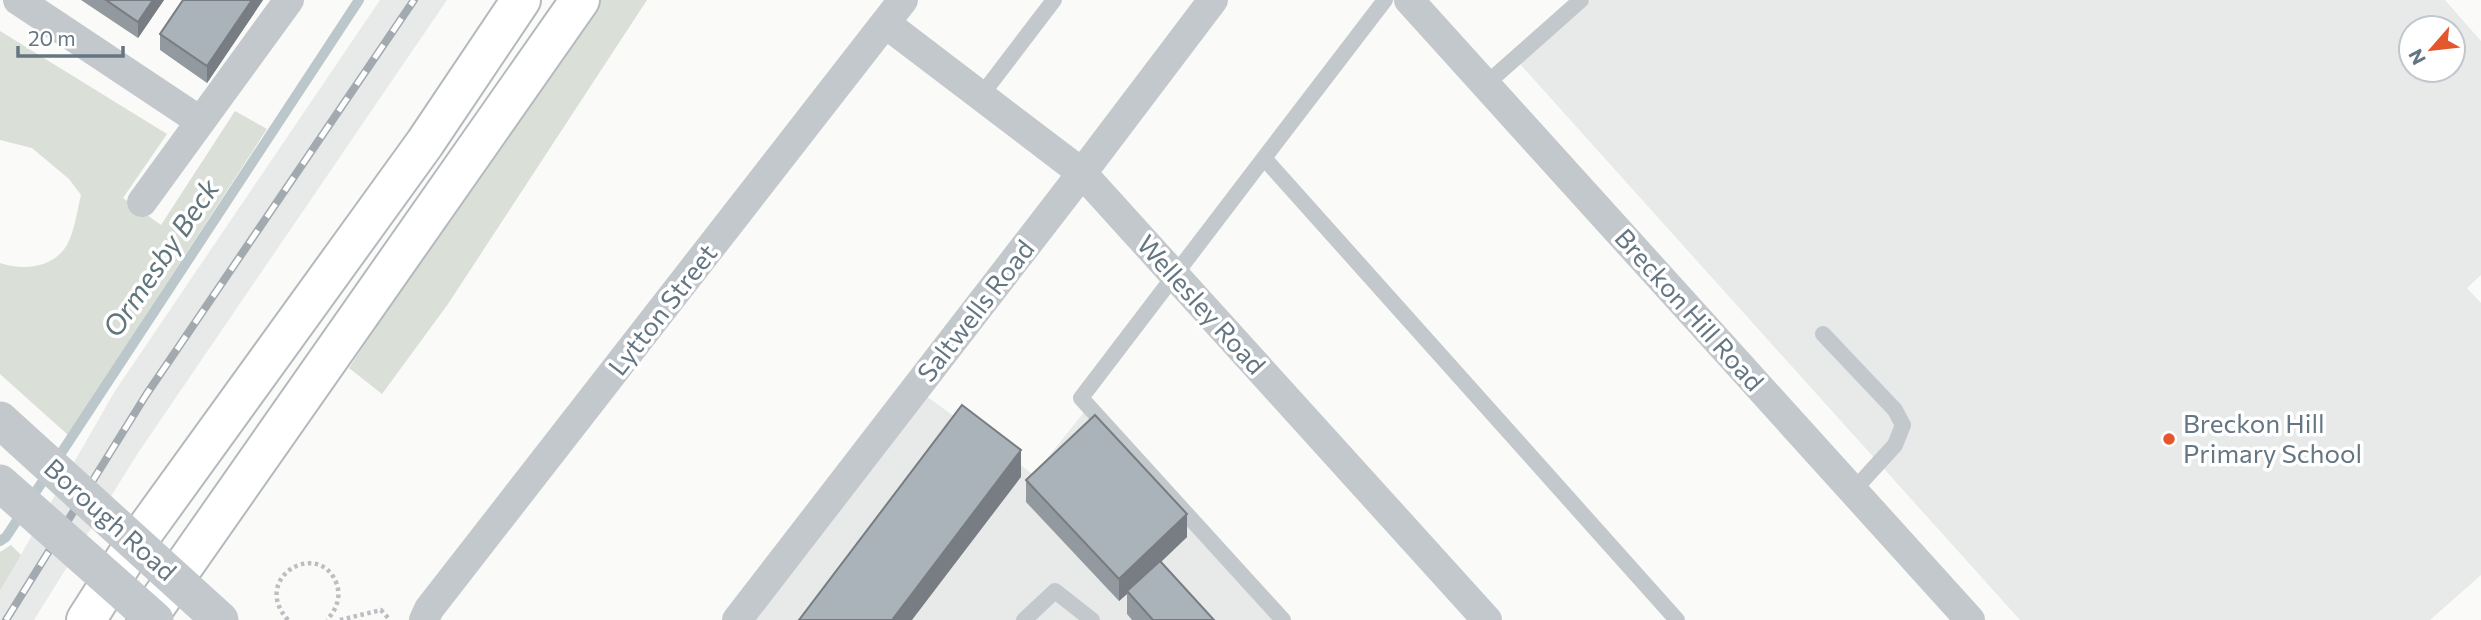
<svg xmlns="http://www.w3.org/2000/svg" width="2481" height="620" viewBox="0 0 2481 620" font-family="Commissioner,sans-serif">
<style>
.built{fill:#e8e9e9;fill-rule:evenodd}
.green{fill:#dadfd7}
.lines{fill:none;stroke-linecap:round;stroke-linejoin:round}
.stream{stroke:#bbc7cb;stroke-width:10}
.trunk-casing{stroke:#b4b9bd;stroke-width:42}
.path{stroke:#bbbfc2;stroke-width:4.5;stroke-dasharray:3.5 3.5;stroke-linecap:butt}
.service{stroke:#c3c8cc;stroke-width:16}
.minor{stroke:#c3c8cc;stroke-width:30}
.trunk{stroke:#fff;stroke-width:38}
.rail-casing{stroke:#a2aab0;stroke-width:8}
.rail{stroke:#fff;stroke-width:5;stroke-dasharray:16;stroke-linecap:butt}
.tertiary-bridge{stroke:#c3c8cc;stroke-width:37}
.wall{fill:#929a9f}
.shaded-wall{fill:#777d82}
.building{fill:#aab3b9;stroke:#777d82;stroke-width:2}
.poi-dot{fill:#e4572e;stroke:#fff;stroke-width:2.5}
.labels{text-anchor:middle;stroke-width:7;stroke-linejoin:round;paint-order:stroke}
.street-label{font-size:26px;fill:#657683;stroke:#fff}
.poi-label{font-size:26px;fill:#657683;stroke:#fff;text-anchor:start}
.water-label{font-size:28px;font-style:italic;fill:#60757c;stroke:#fff}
</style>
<rect width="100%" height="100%" fill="#fafaf8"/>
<!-- built -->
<path class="built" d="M 380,0 L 447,0 L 138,453 L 34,620 L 0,620 L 0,591 L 115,391 Z
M 1590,0 L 2445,0 L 2481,41 L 2481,275 L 2467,288 L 2481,303 L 2481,575 L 2430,620 L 2020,620 L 1519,63 ZM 2411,28 L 2453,28 L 2453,70 L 2411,70 Z
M 925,395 L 1034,475 L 1084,412 L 1278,620 L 727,620 Z"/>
<!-- green -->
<path class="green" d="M 591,0 L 647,0 L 448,304 L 382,394 L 349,368 Z
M 0,31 L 167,134 L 123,198 L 161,225 L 235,111 L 267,129 L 68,435 L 0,374 L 0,263 C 24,271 55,268 68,243 C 75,229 77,211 81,195 L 69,179 L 32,148 L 0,140 Z
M 11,545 L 21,555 L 0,591 L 0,552 Z"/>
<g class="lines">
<!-- stream -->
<path class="stream" d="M 0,541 L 6,537 L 359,0"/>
<!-- trunk casing -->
<g class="trunk-casing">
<path id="trunk" d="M 86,620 L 128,554 L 425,143 L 521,0
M 146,620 L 580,0"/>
</g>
<!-- path -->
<path class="path" d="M 288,620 C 249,577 321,537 337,585 C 341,598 336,610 327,620
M 340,620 L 381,610 L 390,620"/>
<!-- service -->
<path class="service" d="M 1385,0 L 1264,158 L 1677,620
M 1485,85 L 1581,0
M 980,97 L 1054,0
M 1264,158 L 1081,398 L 1283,620
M 1823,334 L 1895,410 L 1903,425 L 1895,445 L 1853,491
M 1024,620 L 1055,591 L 1092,620"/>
<!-- minor -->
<path class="minor" d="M 18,0 L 200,121
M 1409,0 L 1970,620
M 885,23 L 1082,173 L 1487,620
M 142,202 L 289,0
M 424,620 L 429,609 L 903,0
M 737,620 L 1082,173 L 1213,0"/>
<!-- trunk -->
<use href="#trunk" class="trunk"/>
<!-- rail casing -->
<g class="rail-casing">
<path id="rail" d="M 6,620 L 146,395 L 414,0"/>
</g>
<!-- rail -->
<use href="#rail" class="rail"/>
<!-- tertiary-bridge -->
<path class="tertiary-bridge" d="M 0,420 L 220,620
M 0,483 L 155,620"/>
</g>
<!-- wall -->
<path class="wall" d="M 81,0 L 164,0 L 138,38 Z
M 183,0 L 263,0 L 207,83 L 160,50 L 160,34 Z
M 1026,480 L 1187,537 L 1161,562 L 1214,620 L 1132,620 L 1127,614 L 1127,594 L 1119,601 L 1026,502 Z"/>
<!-- shaded-wall -->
<path class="shaded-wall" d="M 153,0 L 164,0 L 138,38 L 138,22 Z
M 252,0 L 263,0 L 207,83 L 207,66 Z
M 1021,450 L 1021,477 L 912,620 L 892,620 Z
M 1187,514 L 1187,537 L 1128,593 L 1127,591 L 1127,594 L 1119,601 L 1119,579 Z"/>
<!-- building -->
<path class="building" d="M 106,0 L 153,0 L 138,22 Z
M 183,0 L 252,0 L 207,66 L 160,34 Z
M 962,405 L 1021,450 L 892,620 L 799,620 Z
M 1095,415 L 1187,514 L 1119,579 L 1026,480 Z
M 1160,561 L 1214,620 L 1153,620 L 1127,591 Z"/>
<!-- markers -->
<circle class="poi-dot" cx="2169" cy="439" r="7"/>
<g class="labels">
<!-- street labels -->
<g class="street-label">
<text transform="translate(1201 305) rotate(48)" y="9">Wellesley Road</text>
<text transform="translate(663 310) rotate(-52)" y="9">Lytton Street</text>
<text transform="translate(1689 310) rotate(48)" y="9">Breckon Hill Road</text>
<text transform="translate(976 311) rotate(-52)" y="9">Saltwells Road</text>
<text transform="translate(110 520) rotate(42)" y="9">Borough Road</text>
</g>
<!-- poi labels -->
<g class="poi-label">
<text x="2183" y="433">Breckon Hill<tspan x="2183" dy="30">Primary School</tspan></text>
</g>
<!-- water labels -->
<g class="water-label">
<text transform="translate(161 258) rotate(-56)" y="10">Ormesby Beck</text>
</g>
</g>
<!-- north arrow -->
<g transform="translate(2432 49) rotate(242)"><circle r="33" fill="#ffffff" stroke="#c1c8cd" stroke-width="2"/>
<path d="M0-5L12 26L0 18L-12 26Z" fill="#e4572e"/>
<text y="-10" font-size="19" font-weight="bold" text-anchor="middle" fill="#657683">N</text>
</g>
<!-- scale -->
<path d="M18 46v10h105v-10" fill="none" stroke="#657683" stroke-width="3.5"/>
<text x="28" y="46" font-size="21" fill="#657683" stroke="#ffffff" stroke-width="5" paint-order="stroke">20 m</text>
</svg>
